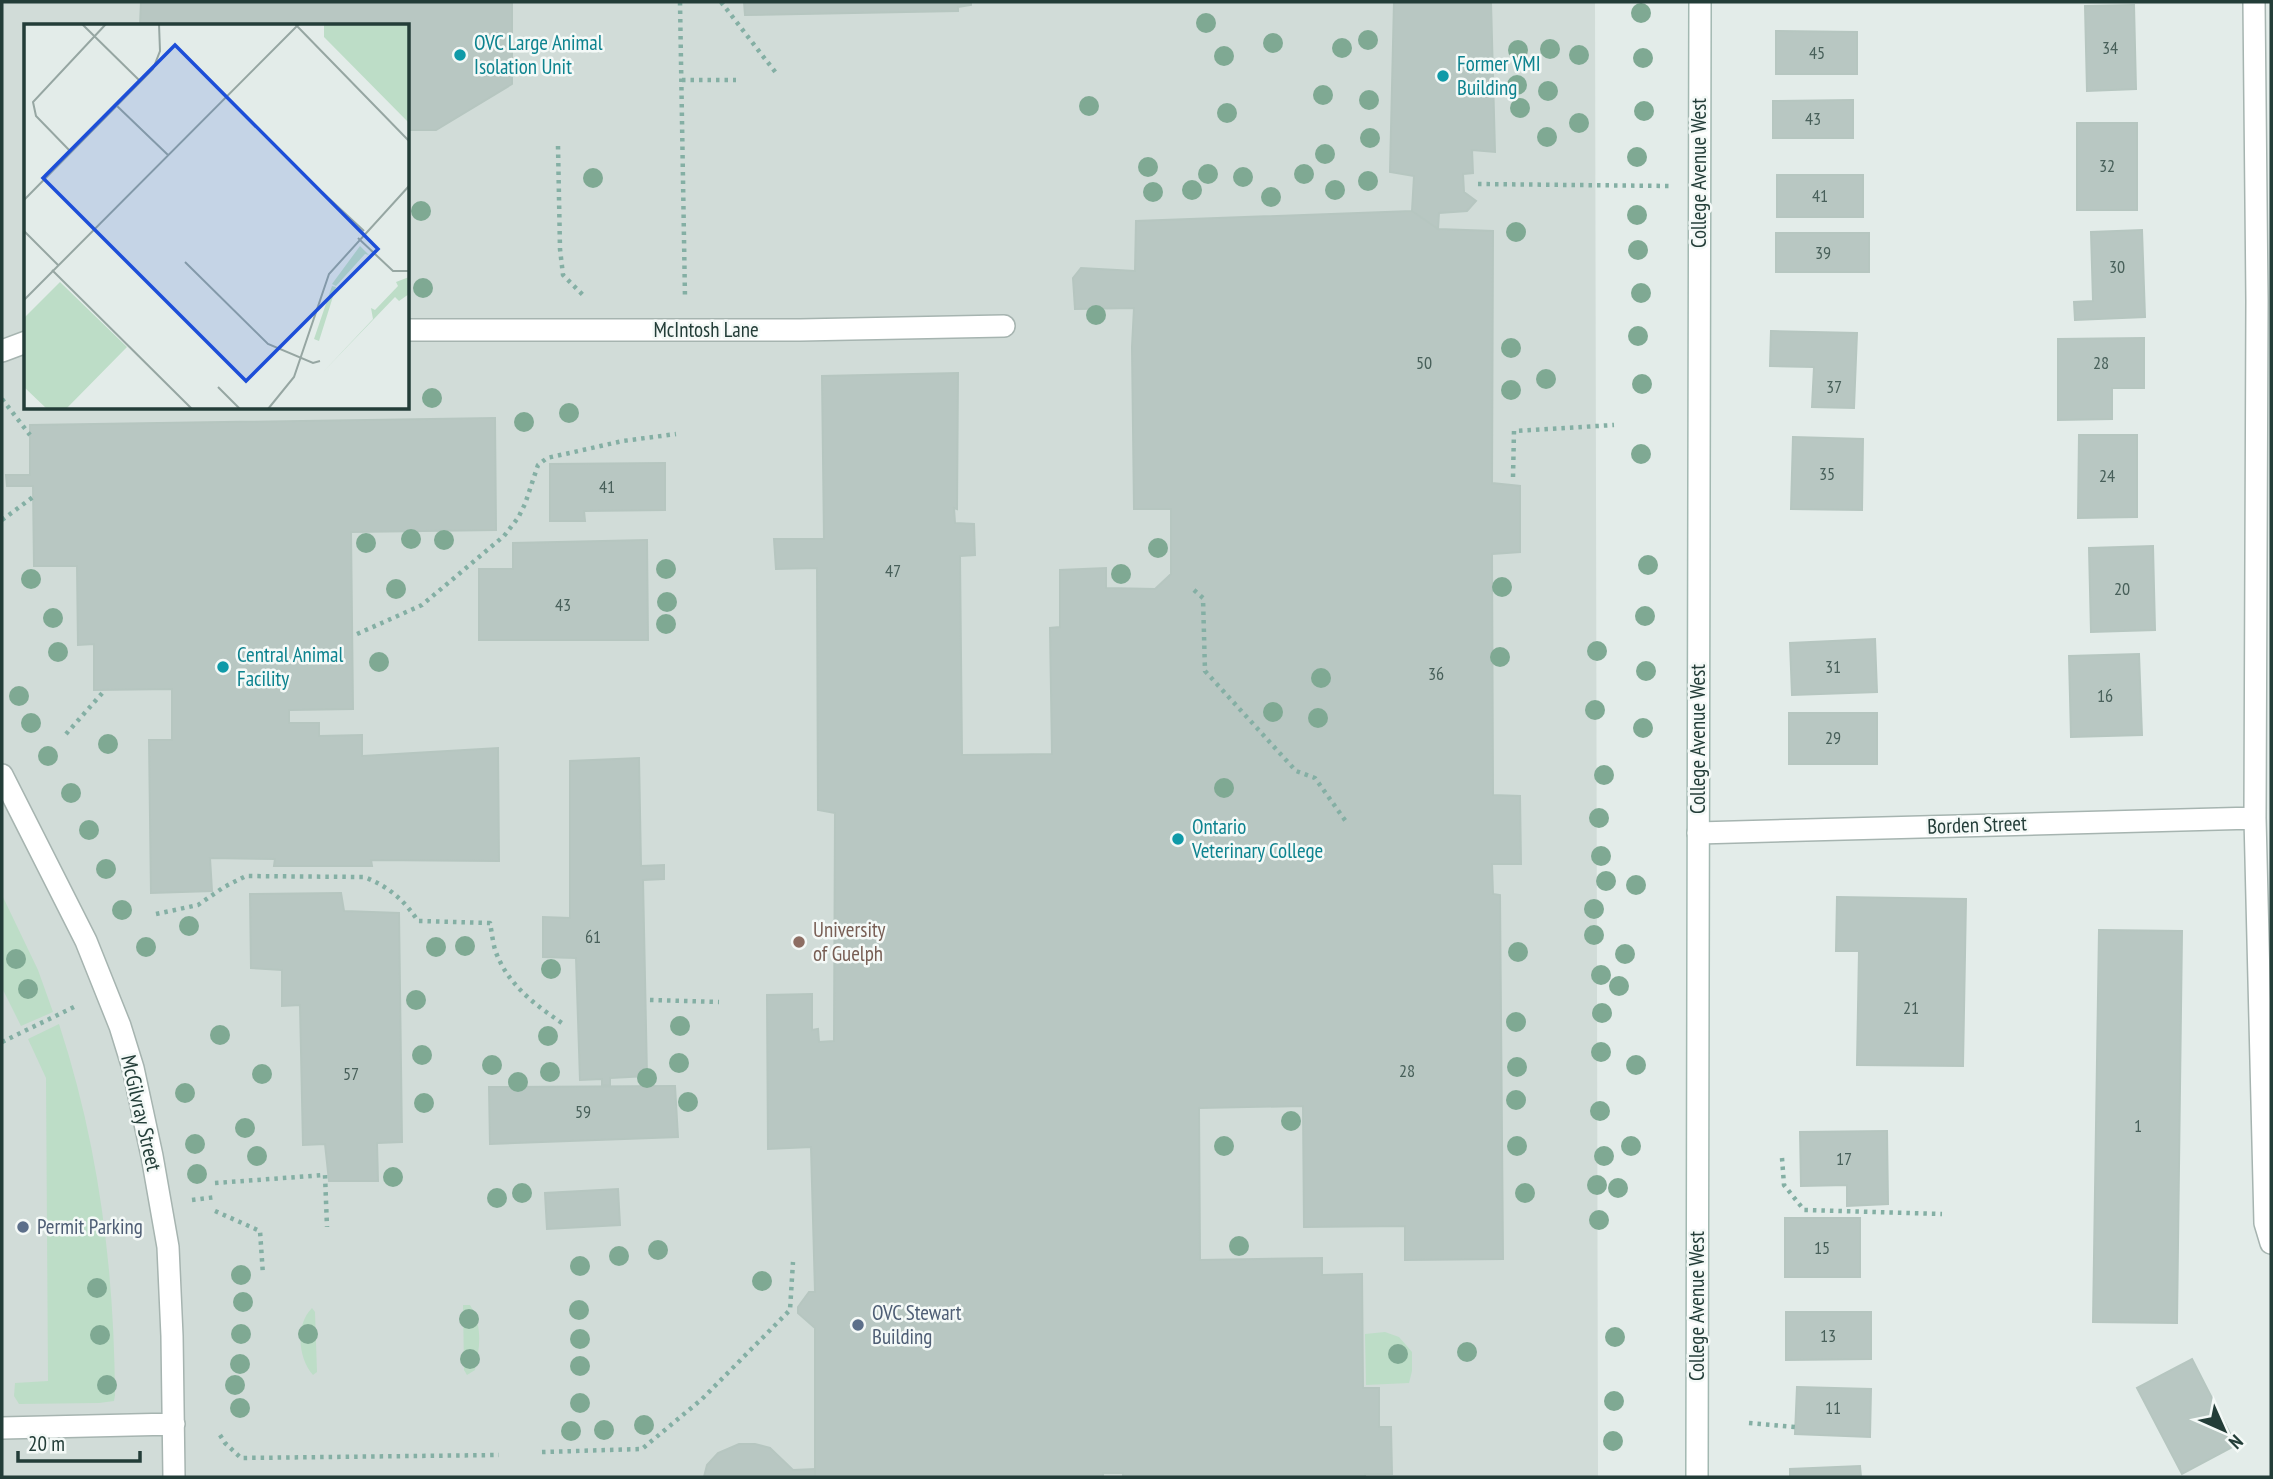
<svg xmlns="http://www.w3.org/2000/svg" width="2273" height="1479" viewBox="0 0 2273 1479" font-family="'PT Sans Narrow',sans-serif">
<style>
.built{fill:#d1dcd8;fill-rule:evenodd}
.green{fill:#bdddc7}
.building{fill:#b8c7c2;stroke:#b6c6c0;stroke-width:2}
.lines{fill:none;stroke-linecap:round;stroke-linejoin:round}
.minor-casing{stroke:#a6b4b0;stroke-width:24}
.secondary-casing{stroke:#a2b8b1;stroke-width:24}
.path{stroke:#84afa4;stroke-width:4.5;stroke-dasharray:3.5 5;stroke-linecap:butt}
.minor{stroke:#fff;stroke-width:21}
.secondary{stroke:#fff;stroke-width:21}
.tree{fill:#7fa993}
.culture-dot{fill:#0f9aa8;stroke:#f4f9f7;stroke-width:2.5}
.education-dot{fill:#8d6e63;stroke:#f4f9f7;stroke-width:2.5}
.service-dot{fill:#5c6f8a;stroke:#f4f9f7;stroke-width:2.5}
.labels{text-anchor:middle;stroke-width:5;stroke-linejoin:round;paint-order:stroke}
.number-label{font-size:18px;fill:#48605a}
.culture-label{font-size:21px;fill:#0d838f;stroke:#f4f9f7;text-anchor:start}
.street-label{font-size:21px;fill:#233d38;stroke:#f4f9f7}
.education-label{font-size:21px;fill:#785e54;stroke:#f4f9f7;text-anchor:start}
.service-label{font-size:21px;fill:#4e5e75;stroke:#f4f9f7;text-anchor:start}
.inset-road{fill:none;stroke:#96a6a2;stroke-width:2}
.view{fill:#1d4ed8;fill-opacity:0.15;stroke:#1d4ed8;stroke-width:3.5}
.inset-edge{fill:none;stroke:#233d38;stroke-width:3.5}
</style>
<rect width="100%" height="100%" fill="#e3ece9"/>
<!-- built -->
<path class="built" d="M 2,2 L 1595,2 L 1598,1477 L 2,1477 ZM 26,26 L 408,26 L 408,408 L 26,408 Z"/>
<!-- green -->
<path class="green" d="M 2,895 L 38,970 L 53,1012 L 21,1026 L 2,988 Z
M 59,1024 C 99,1146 114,1268 115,1395 L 114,1401 L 99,1403 L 19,1404 L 14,1396 L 15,1383 L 48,1381 L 46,1078 L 28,1039 Z
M 463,1305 L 470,1305 C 483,1327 480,1346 475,1370 L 467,1375 L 464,1370 Z
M 312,1308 L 315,1312 L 317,1372 L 313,1375 C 298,1358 295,1325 312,1308 Z
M 1385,1332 L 1399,1337 L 1412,1352 L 1412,1371 L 1409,1383 L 1366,1385 L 1365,1334 Z"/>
<!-- building -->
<path class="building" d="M 141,2 L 512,2 L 512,84 L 436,130 L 408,130 L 408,26 L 140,26 Z
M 744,2 L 971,2 L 971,5 L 958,7 L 958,11 L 745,15 Z
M 1394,2 L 1491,2 L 1495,152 L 1472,150 L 1473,173 L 1463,174 L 1464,192 L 1476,201 L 1467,211 L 1439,213 L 1438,229 L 1412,211 L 1414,176 L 1390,172 Z
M 2134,5 L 2136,89 L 2087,91 L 2085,6 Z
M 1776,31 L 1857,32 L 1857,74 L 1776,74 Z
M 1853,100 L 1853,138 L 1773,138 L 1773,101 Z
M 2077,123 L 2137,123 L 2137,210 L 2077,210 Z
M 1777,175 L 1863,175 L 1863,217 L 1777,217 Z
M 1412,211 L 1438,229 L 1493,231 L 1492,483 L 1520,486 L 1520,552 L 1492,554 L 1493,795 L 1520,796 L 1521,864 L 1492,864 L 1493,894 L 1500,895 L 1503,1259 L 1405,1260 L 1405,1226 L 1304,1227 L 1303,1106 L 1199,1108 L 1200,1260 L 1322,1258 L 1322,1275 L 1362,1274 L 1363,1388 L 1379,1388 L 1379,1427 L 1391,1427 L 1392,1474 L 1365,1474 L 1365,1477 L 1123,1477 L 1123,1473 L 1103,1473 L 1103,1477 L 815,1477 L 815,1328 L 798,1313 L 798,1307 L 809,1292 L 815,1292 L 811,1147 L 768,1149 L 767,995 L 812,994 L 812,1030 L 818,1029 L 819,1042 L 834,1041 L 835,813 L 818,810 L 817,568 L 776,569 L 774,539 L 824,539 L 822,376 L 958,373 L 957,509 L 954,508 L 955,523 L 974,524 L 975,555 L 960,556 L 962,755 L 1052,754 L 1050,628 L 1060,627 L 1060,570 L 1106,568 L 1106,588 L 1155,589 L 1171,574 L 1171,509 L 1134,509 L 1132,347 L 1134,308 L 1075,309 L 1073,278 L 1081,268 L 1135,271 L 1136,221 Z
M 2142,230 L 2145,317 L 2075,320 L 2074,302 L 2093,301 L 2091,232 Z
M 1776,233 L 1869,233 L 1869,272 L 1776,272 Z
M 1771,331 L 1857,333 L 1854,408 L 1812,407 L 1814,367 L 1770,366 Z
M 2144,338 L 2144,388 L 2112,388 L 2112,419 L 2058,420 L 2058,339 Z
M 495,418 L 496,530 L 351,532 L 353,709 L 289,710 L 289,723 L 319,723 L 319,736 L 362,735 L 362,756 L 498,748 L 499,861 L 371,860 L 372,866 L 274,866 L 275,859 L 210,858 L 212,891 L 151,893 L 149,740 L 172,740 L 172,689 L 94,690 L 94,644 L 78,645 L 77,566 L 34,566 L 33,486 L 7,486 L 6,475 L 30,475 L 30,425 Z
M 2079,435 L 2137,435 L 2137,517 L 2078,518 Z
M 1793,437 L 1863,439 L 1862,510 L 1791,509 Z
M 665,463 L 665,510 L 584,511 L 585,521 L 550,521 L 550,464 Z
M 647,540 L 648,640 L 479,640 L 479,569 L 513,569 L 513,543 Z
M 2153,546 L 2155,630 L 2091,632 L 2089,548 Z
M 1875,639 L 1877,692 L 1792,695 L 1790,643 Z
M 2139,654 L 2142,735 L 2071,737 L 2069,656 Z
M 1789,713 L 1877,713 L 1877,764 L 1789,764 Z
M 639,758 L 641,866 L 664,865 L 664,879 L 643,880 L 647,1076 L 610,1078 L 610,1086 L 602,1085 L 602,1079 L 580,1080 L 576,958 L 543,957 L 543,917 L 570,918 L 570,761 Z
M 341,893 L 344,911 L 399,913 L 402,1142 L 377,1143 L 378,1181 L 329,1181 L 325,1144 L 303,1145 L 300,1005 L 282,1006 L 282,970 L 251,968 L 250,894 Z
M 1837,897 L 1966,899 L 1963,1066 L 1857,1065 L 1859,951 L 1836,951 Z
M 2099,930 L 2182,931 L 2177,1323 L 2093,1322 Z
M 675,1086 L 678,1137 L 490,1144 L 489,1087 Z
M 1887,1131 L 1888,1204 L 1847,1206 L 1847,1185 L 1801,1186 L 1800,1132 Z
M 618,1189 L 620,1225 L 547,1229 L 545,1193 Z
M 1785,1218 L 1860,1218 L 1860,1277 L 1785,1277 Z
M 1786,1312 L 1871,1312 L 1871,1359 L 1786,1360 Z
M 2192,1359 L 2236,1445 L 2182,1474 L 2137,1388 Z
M 1797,1387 L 1871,1389 L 1870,1437 L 1795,1434 Z
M 739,1444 L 755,1444 L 770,1448 L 793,1470 L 815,1469 L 815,1477 L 704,1477 L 707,1465 L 718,1453 Z
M 1860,1466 L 1861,1477 L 1790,1477 L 1790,1469 Z"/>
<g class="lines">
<!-- minor casing -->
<g class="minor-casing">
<path id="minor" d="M 2254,2 L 2257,301 L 2255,818 L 2265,1223 L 2271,1243
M 408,330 L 800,330 L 1004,326
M 2,351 L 26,342
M 2,775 L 86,941 L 120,1026 L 133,1068 L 152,1156 L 168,1247 L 172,1336 L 174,1477
M 1698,833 L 2255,818
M 2,1428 L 174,1424"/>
</g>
<!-- secondary casing -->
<g class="secondary-casing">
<path id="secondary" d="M 1697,1477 L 1700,2"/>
</g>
<!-- path -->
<path class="path" d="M 680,2 L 685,298
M 721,2 L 776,73
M 682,80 L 736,80
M 558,146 L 560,249 L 563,275 L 583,295 L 586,296
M 1478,184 L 1670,186
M 2,399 L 30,435
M 1513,477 L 1514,431 L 1614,425
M 2,520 L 33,497
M 1194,590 L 1203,598 L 1205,671 L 1296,771 L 1315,778 L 1347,823
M 357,634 L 422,605 L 504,536 L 518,518 L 525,504 L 538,465 L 547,458 L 623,441 L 676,434
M 66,734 L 105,690
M 156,914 L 198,905 L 224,887 L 246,876 L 364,877 C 388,886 404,900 418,921 L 490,923 C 492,933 493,946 497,955 C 510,987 538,1007 565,1025
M 650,1000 L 719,1002
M 2,1042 L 78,1005
M 1782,1158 L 1784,1185 L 1804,1210 L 1942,1214
M 215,1183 L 325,1175 L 327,1227
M 192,1200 L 216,1197
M 215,1211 L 260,1231 L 263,1275
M 1749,1423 L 1795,1427
M 220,1435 L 225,1443 L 241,1458 L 499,1455
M 542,1452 L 642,1449 L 702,1399 L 790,1310 L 793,1262"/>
<!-- minor -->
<use href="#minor" class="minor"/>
<!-- secondary -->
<use href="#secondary" class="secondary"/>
</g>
<!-- trees -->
<g class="tree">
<circle cx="1641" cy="13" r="10"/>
<circle cx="1206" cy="23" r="10"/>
<circle cx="1368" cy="40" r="10"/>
<circle cx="1273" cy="43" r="10"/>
<circle cx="1342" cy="48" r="10"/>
<circle cx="1550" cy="49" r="10"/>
<circle cx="1518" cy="50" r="10"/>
<circle cx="1579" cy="55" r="10"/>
<circle cx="1224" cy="56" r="10"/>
<circle cx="1643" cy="58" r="10"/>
<circle cx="1517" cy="85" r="10"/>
<circle cx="1548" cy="91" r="10"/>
<circle cx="1323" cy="95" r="10"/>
<circle cx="1369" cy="100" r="10"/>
<circle cx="1089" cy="106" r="10"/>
<circle cx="1520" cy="108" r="10"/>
<circle cx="1644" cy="111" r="10"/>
<circle cx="1227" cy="113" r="10"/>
<circle cx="1579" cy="123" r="10"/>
<circle cx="1547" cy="137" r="10"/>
<circle cx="1370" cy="138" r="10"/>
<circle cx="1325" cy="154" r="10"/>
<circle cx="1637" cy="157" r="10"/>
<circle cx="1148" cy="167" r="10"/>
<circle cx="1208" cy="174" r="10"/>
<circle cx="1304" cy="174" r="10"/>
<circle cx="1243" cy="177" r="10"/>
<circle cx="593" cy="178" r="10"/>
<circle cx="1368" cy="181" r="10"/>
<circle cx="1192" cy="190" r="10"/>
<circle cx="1335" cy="190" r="10"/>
<circle cx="1153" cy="192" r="10"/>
<circle cx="1271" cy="197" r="10"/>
<circle cx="421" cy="211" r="10"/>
<circle cx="1637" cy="215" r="10"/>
<circle cx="1516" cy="232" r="10"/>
<circle cx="1638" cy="250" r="10"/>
<circle cx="423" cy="288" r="10"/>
<circle cx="1641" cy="293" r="10"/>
<circle cx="1096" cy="315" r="10"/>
<circle cx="1638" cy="336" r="10"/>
<circle cx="1511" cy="348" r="10"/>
<circle cx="1546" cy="379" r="10"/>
<circle cx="1642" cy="384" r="10"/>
<circle cx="1511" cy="390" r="10"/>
<circle cx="432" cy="398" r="10"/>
<circle cx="569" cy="413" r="10"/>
<circle cx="524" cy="422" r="10"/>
<circle cx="1641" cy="454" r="10"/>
<circle cx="411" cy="539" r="10"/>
<circle cx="444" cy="540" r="10"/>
<circle cx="366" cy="543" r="10"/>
<circle cx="1158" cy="548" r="10"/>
<circle cx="1648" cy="565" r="10"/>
<circle cx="666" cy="569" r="10"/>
<circle cx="1121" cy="574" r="10"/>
<circle cx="31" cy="579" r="10"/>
<circle cx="1502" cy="587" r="10"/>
<circle cx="396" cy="589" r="10"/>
<circle cx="667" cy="602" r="10"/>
<circle cx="1645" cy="616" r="10"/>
<circle cx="53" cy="618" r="10"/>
<circle cx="666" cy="624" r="10"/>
<circle cx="1597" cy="651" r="10"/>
<circle cx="58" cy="652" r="10"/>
<circle cx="1500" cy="657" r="10"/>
<circle cx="379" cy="662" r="10"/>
<circle cx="1646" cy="671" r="10"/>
<circle cx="1321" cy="678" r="10"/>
<circle cx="19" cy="696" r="10"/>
<circle cx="1595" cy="710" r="10"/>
<circle cx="1273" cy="712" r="10"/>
<circle cx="1318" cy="718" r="10"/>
<circle cx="31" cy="723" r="10"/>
<circle cx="1643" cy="728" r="10"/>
<circle cx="108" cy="744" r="10"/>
<circle cx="48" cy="756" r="10"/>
<circle cx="1604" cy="775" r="10"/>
<circle cx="1224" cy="788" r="10"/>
<circle cx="71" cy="793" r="10"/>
<circle cx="1599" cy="818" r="10"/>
<circle cx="89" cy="830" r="10"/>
<circle cx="1601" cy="856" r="10"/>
<circle cx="106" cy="869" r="10"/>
<circle cx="1606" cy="881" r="10"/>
<circle cx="1636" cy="885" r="10"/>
<circle cx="1594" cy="909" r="10"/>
<circle cx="122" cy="910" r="10"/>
<circle cx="189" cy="926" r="10"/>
<circle cx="1594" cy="935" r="10"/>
<circle cx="465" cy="946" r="10"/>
<circle cx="146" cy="947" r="10"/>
<circle cx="436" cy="947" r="10"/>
<circle cx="1518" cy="952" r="10"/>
<circle cx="1625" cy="954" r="10"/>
<circle cx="16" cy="959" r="10"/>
<circle cx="551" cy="969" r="10"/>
<circle cx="1601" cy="975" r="10"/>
<circle cx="1619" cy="986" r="10"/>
<circle cx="28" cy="989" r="10"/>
<circle cx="416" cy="1000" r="10"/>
<circle cx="1602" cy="1013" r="10"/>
<circle cx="1516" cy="1022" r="10"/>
<circle cx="680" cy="1026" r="10"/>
<circle cx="220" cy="1035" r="10"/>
<circle cx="548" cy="1036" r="10"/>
<circle cx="1601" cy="1052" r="10"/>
<circle cx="422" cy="1055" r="10"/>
<circle cx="679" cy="1063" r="10"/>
<circle cx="492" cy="1065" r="10"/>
<circle cx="1636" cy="1065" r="10"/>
<circle cx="1517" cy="1067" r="10"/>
<circle cx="550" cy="1072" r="10"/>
<circle cx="262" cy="1074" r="10"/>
<circle cx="647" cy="1078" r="10"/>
<circle cx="518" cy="1082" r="10"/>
<circle cx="185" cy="1093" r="10"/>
<circle cx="1516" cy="1100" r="10"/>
<circle cx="688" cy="1102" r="10"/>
<circle cx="424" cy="1103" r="10"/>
<circle cx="1600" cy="1111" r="10"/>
<circle cx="1291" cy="1121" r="10"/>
<circle cx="245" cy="1128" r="10"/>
<circle cx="195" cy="1144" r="10"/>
<circle cx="1224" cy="1146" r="10"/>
<circle cx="1517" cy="1146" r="10"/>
<circle cx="1631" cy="1146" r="10"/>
<circle cx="257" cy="1156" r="10"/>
<circle cx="1604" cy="1156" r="10"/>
<circle cx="197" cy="1174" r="10"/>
<circle cx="393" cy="1177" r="10"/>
<circle cx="1597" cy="1185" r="10"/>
<circle cx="1618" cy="1188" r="10"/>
<circle cx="522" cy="1193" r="10"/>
<circle cx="1525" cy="1193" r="10"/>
<circle cx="497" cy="1198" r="10"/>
<circle cx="1599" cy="1220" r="10"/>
<circle cx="1239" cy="1246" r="10"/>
<circle cx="658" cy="1250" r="10"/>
<circle cx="619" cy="1256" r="10"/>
<circle cx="580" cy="1266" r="10"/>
<circle cx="241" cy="1275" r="10"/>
<circle cx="762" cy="1281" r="10"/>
<circle cx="97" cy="1288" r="10"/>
<circle cx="243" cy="1302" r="10"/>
<circle cx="579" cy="1310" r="10"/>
<circle cx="469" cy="1319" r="10"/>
<circle cx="241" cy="1334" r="10"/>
<circle cx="308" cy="1334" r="10"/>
<circle cx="100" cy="1335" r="10"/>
<circle cx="1615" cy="1337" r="10"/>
<circle cx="580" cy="1339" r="10"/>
<circle cx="1467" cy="1352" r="10"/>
<circle cx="1398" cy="1354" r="10"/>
<circle cx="470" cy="1359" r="10"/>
<circle cx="240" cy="1364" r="10"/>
<circle cx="580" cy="1366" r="10"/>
<circle cx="107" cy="1385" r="10"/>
<circle cx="235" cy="1385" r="10"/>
<circle cx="1614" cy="1401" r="10"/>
<circle cx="580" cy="1403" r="10"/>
<circle cx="240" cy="1408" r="10"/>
<circle cx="644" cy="1425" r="10"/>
<circle cx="604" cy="1430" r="10"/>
<circle cx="571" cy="1431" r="10"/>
<circle cx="1613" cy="1441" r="10"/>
</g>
<!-- markers -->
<g class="culture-dot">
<circle cx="460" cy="55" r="7"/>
<circle cx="1443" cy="76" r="7"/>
<circle cx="223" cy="667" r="7"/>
<circle cx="1178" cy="839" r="7"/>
</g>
<circle class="education-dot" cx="799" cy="942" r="7"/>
<g class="service-dot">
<circle cx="23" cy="1227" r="7"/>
<circle cx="858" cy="1325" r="7"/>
</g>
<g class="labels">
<!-- number labels -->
<g class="number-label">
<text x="2110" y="54">34</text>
<text x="1817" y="59">45</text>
<text x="1813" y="125">43</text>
<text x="2107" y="172">32</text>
<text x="1820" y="202">41</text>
<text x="1823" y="259">39</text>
<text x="2117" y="273">30</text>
<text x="1424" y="369">50</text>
<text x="2101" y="369">28</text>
<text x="1834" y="393">37</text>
<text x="1827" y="480">35</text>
<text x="2107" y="482">24</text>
<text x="607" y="493">41</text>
<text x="893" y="577">47</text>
<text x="2122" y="595">20</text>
<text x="563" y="611">43</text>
<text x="1833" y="673">31</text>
<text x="1436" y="680">36</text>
<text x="2105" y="702">16</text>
<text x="1833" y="744">29</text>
<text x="593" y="943">61</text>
<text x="1911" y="1014">21</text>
<text x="1407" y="1077">28</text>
<text x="351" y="1080">57</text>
<text x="583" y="1118">59</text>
<text x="2138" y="1132">1</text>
<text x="1844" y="1165">17</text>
<text x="1822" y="1254">15</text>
<text x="1828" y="1342">13</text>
<text x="1833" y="1414">11</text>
</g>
<!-- culture labels -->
<g class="culture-label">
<text x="474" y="50">OVC Large Animal<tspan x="474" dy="24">Isolation Unit</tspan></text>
<text x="1457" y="71">Former VMI<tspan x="1457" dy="24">Building</tspan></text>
<text x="237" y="662">Central Animal<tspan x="237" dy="24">Facility</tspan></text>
<text x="1192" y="834">Ontario<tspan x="1192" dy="24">Veterinary College</tspan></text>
</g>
<!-- street labels -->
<g class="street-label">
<text transform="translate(1699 173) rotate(-90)" y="7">College Avenue West</text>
<text x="706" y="337">McIntosh Lane</text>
<text transform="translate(1698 739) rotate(-90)" y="7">College Avenue West</text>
<text transform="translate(1977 825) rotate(-2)" y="7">Borden Street</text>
<text transform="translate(141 1113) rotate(77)" y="7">McGilvray Street</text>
<text transform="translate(1697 1306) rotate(-90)" y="7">College Avenue West</text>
</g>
<!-- education labels -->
<g class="education-label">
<text x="813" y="937">University<tspan x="813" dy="24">of Guelph</tspan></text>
</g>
<!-- service labels -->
<g class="service-label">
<text x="37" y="1234">Permit Parking</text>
<text x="872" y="1320">OVC Stewart<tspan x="872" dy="24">Building</tspan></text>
</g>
</g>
<!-- overview -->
<g transform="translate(24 24)">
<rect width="385" height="385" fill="#e3ece9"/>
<path d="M 300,0 L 385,0 L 385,99 L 300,13 ZM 336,222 L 345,231 L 341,230 L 312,262 L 308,260 ZM 385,253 L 385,270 L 375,277 L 371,273 L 299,348 L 349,295 L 347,284 L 351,286 L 374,262 L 372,258 ZM 36,258 L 103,323 L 42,385 L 23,385 L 0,363 L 0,294 ZM 308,262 L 312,263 L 295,317 L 290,315 Z" fill="#bdddc7"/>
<path class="inset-road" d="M 58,0 L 117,58M 271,0 L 385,117M 93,82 L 144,131M 47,128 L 12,92 L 9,78 L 82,0M 298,168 L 340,207M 0,176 L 129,45 L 136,27 L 135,0M 0,207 L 34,241M 334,214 L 369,247 L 385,247M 161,238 L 244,320 L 289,339 L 296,337M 28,246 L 168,385M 0,276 L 275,0M 194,363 L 216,385M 244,385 L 270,353 L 305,250 L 385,162"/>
<path class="view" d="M 151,21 L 354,225 L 222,357 L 19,154 Z"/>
<rect width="385" height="385" class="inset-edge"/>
</g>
<!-- border -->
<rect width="2273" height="1479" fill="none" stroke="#233d38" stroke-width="7"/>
<!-- north arrow -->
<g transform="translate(2224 1430) rotate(135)" stroke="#f4f9f7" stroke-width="5" paint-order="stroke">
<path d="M0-5L12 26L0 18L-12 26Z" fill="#233d38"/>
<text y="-10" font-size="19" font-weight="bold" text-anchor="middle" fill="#233d38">N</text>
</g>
<!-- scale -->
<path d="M18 1451v10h122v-10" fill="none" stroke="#233d38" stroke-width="3.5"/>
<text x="28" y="1451" font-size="21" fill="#233d38" stroke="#f4f9f7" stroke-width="5" paint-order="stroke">20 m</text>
</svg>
